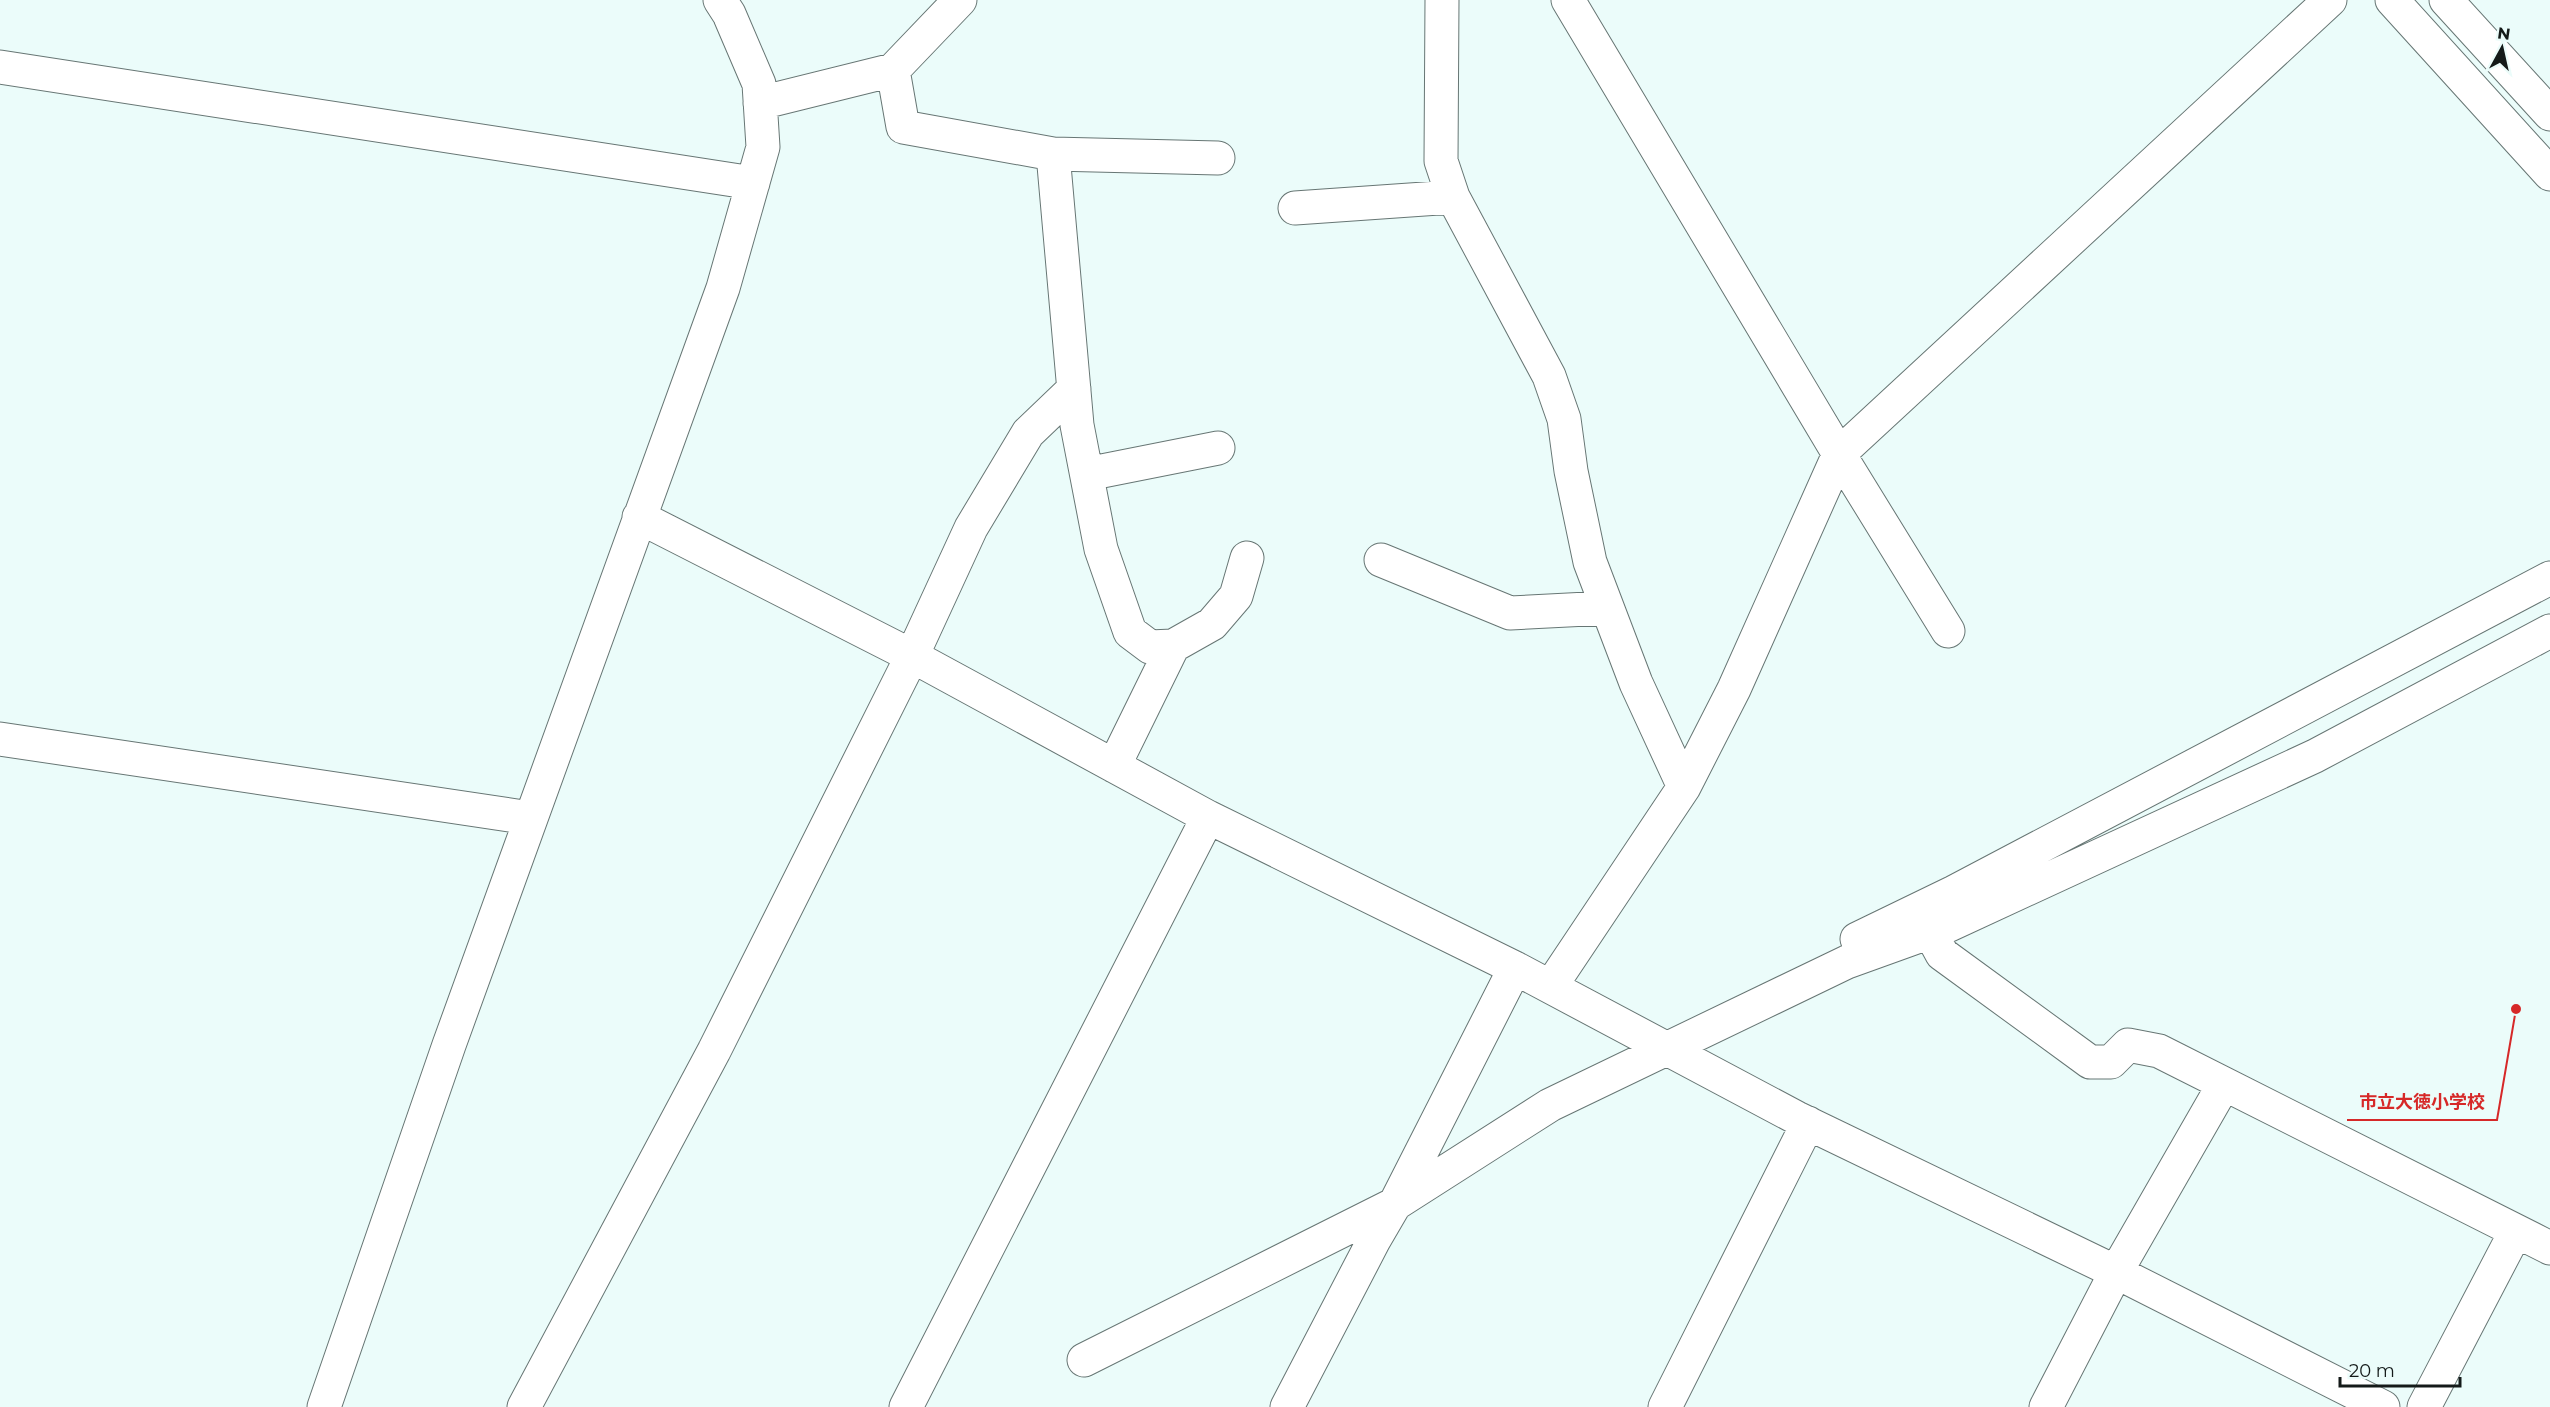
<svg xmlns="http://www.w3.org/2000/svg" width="2550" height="1407" viewBox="0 0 2550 1407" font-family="Montserrat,'Noto Sans JP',sans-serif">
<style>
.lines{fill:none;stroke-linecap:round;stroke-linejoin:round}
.street-casing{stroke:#677674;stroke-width:35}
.street{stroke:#fff;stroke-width:33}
.leader{fill:none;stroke:#d62828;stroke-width:2}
.callout-dot{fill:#d62828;stroke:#ebfcfa;stroke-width:2}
.callout-label{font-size:18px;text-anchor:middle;font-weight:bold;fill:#d62828;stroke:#ebfcfa;stroke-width:4.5;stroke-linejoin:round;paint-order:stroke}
</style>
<rect width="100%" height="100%" fill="#ebfcfa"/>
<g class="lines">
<!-- street casing -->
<g class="street-casing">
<path id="street" d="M 1442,0 L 1441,161 L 1453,197 L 1549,376 L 1564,419 L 1571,471 L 1590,562 L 1636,683 L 1684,787
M 1568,0 L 1839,454 L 1948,631
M 2392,0 L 2550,174
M 2446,0 L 2550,114
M 0,67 L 753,183
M 893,70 L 903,127 L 1053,154 L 1077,425 L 1101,549 L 1130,632 L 1150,647 L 1173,646
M 760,103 L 893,70 L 960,0
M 1053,154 L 1218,158
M 1295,208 L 1453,197
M 1087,474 L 1218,448
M 639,517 L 912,656 L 1208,817 L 1515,968 L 1797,1118 L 2116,1272 L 2383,1407
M 1381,560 L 1510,613 L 1607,608
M 0,739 L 530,818
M 1114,766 L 1173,646 L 1212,624 L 1236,596 L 1247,558
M 1930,932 L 1942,954 L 2090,1062 L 2111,1062 L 2128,1045 L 2159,1051 L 2550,1248
M 1857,939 L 1954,892 L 2550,578
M 1551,986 L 1684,787 L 1734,689 L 1839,454 L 2330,0
M 1084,1360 L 1395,1204 L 1550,1105 L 1847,962 L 1947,926 L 2315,756 L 2550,631
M 324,1407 L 449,1045 L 723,288 L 763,147 L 759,84 L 729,14 L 720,0
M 524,1407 L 714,1051 L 912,656 L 971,528 L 1028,433 L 1074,389
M 906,1407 L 1208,817
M 1287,1407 L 1374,1240 L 1395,1204 L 1515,968
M 1665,1407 L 1808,1123
M 2046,1407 L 2116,1272 L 2224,1084
M 2424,1407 L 2516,1231"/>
</g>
<!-- street -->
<use href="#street" class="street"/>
</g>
<!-- callouts -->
<path class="leader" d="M2516 1009L2497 1120H2347"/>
<circle class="callout-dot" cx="2516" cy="1009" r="6"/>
<g class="callout-label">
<text x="2422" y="1108">市立大徳小学校</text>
</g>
<!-- north arrow -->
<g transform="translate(2502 48) rotate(8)" stroke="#ebfcfa" stroke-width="4.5" paint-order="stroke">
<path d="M0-4.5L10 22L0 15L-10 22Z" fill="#141a19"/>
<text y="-9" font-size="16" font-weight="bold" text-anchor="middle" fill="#141a19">N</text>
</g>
<!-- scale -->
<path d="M2340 1377v9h120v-9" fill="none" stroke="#141a19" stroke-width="3"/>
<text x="2349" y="1377" font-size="18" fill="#141a19" stroke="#ebfcfa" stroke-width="4.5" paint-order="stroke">20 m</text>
</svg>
